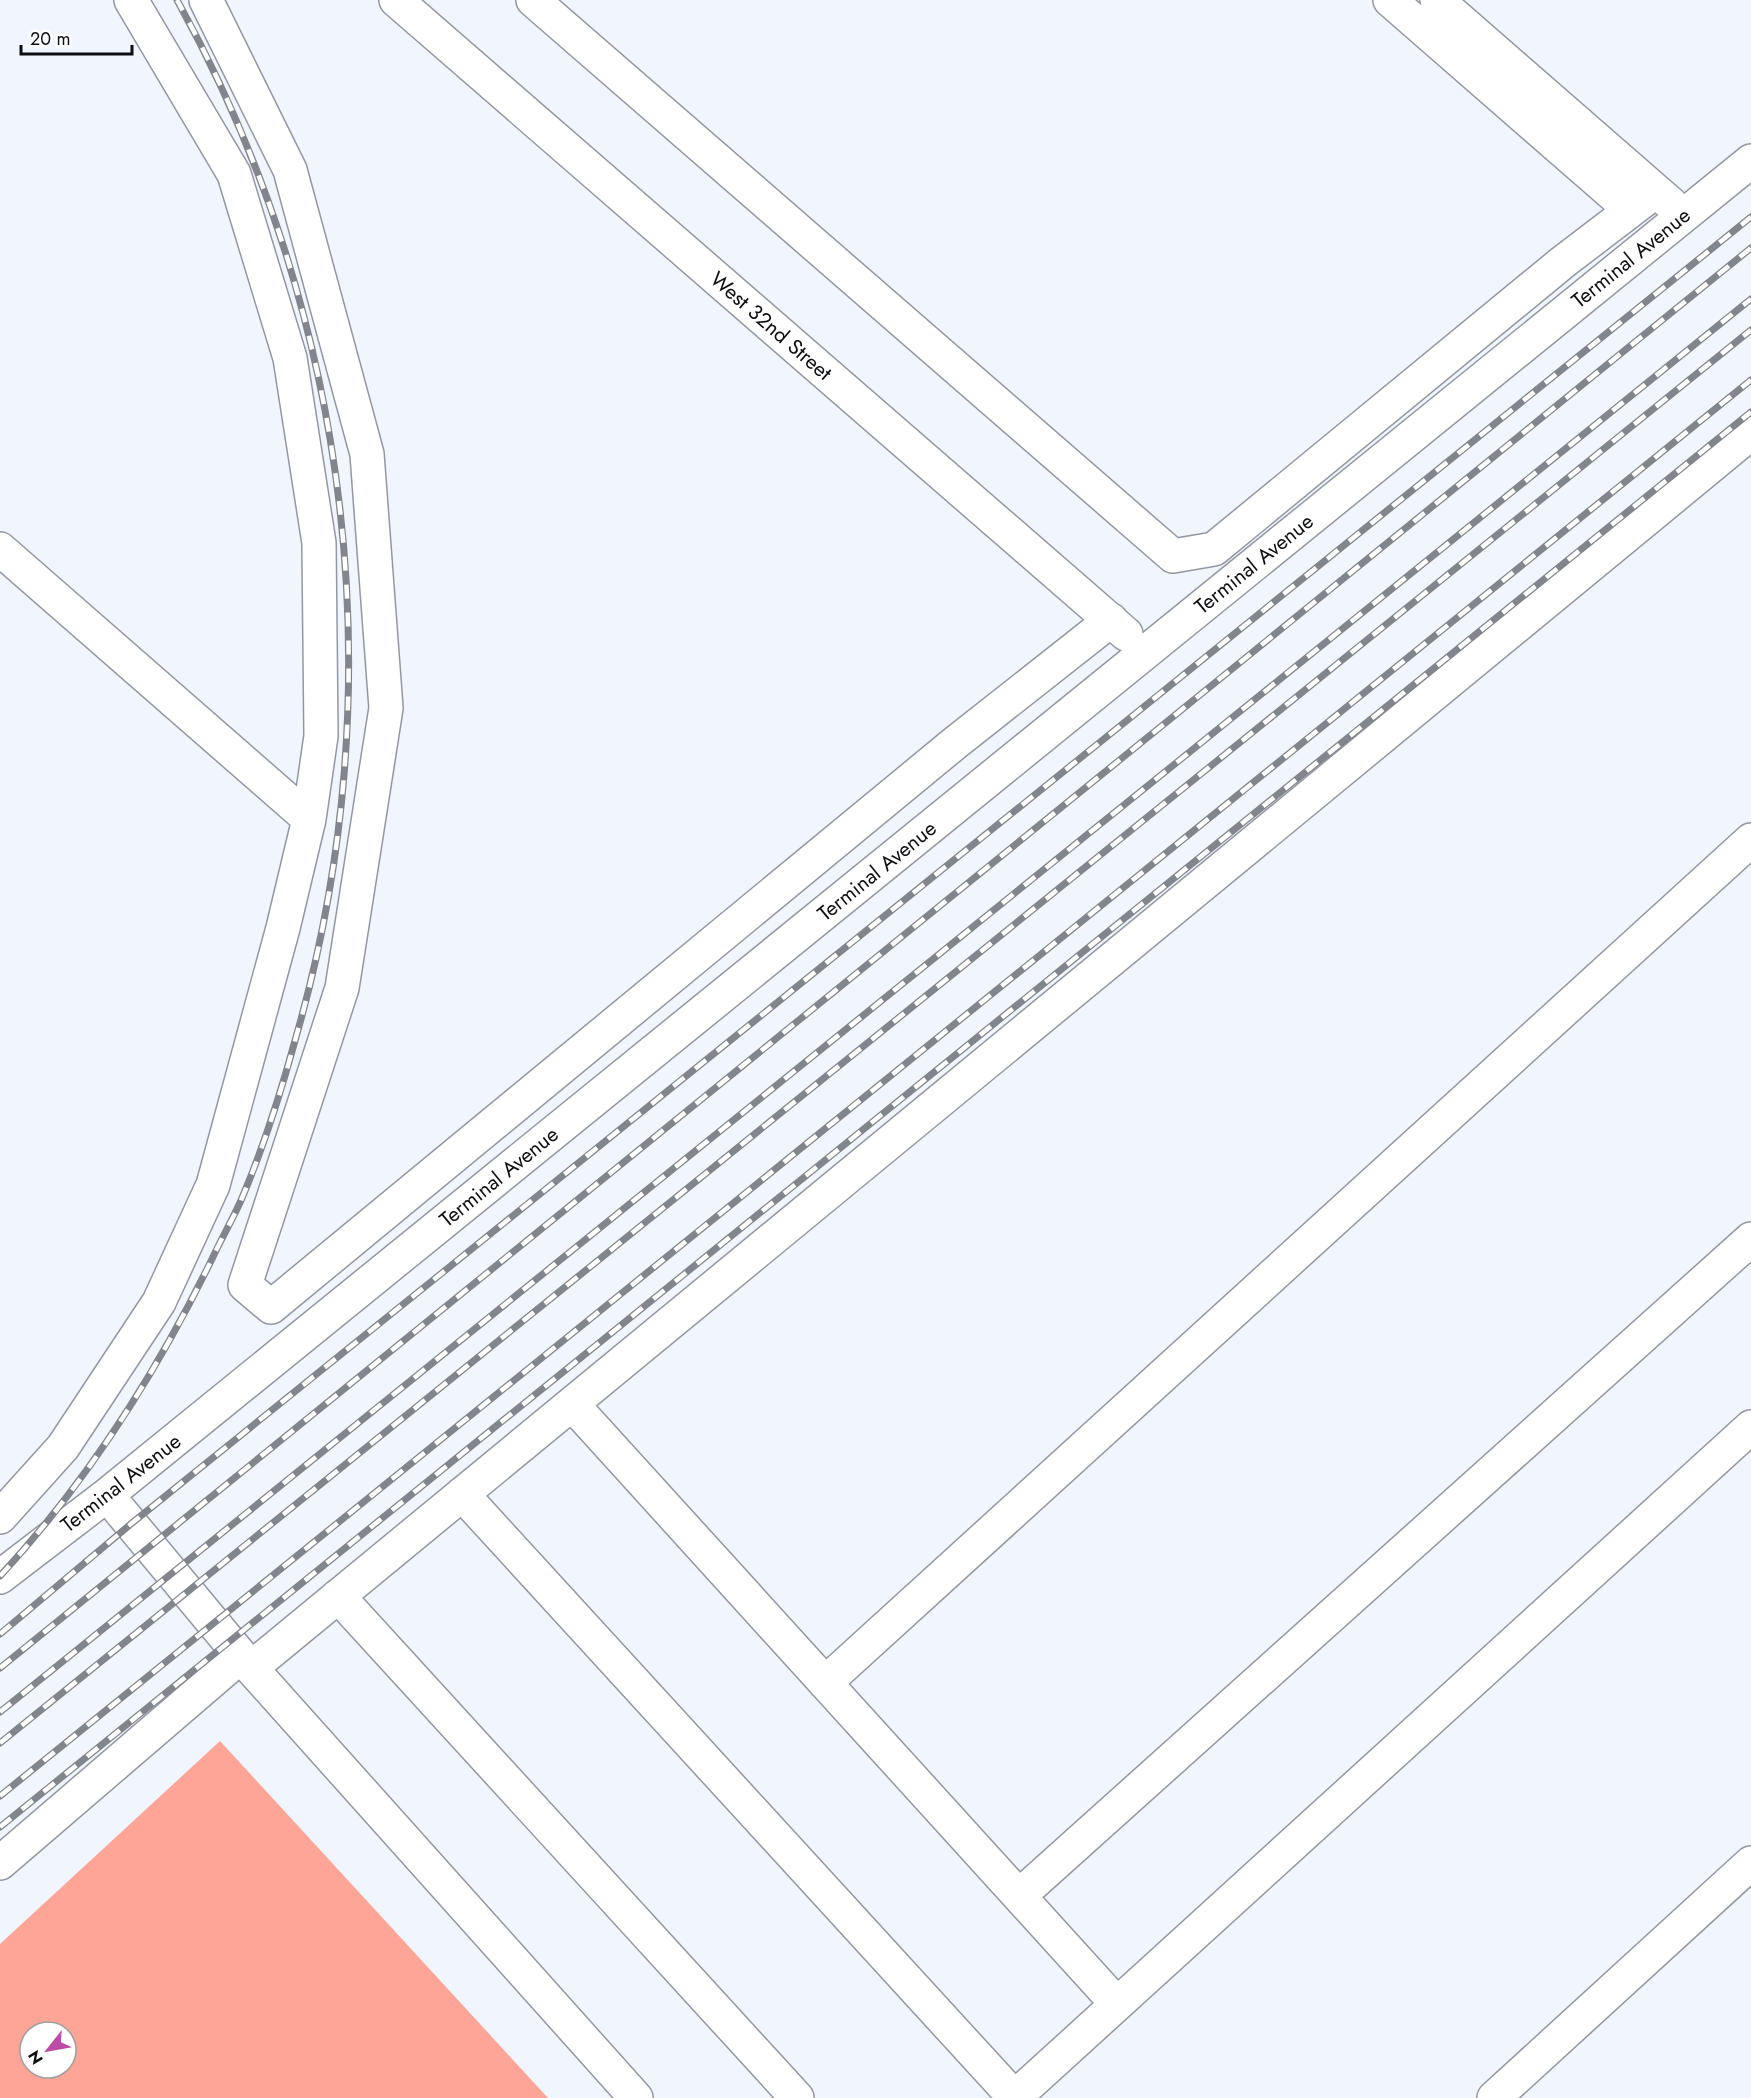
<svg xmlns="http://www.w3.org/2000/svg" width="1751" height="2098" viewBox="0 0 1751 2098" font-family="Jost,sans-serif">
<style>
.building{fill:#ffa598;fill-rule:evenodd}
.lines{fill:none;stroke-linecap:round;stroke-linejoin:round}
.minor-casing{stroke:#9397a2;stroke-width:36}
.minor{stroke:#fff;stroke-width:33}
.rail-casing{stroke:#82858b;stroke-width:7}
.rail{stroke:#fff;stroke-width:4.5;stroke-dasharray:14;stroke-linecap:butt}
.labels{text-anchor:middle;stroke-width:6;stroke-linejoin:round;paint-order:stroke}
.street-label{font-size:21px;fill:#0c0e11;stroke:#fff}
</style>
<rect width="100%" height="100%" fill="#f1f5fe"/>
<!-- building -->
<path class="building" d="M 220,1741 L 548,2098 L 0,2098 L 0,1944 ZM 30,2032 L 66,2032 L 66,2068 L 30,2068 Z"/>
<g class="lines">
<!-- minor casing -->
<g class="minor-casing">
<path id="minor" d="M 206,0 L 290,170 L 367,454 L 386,708 L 342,988 L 245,1285 L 271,1307 L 955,743 L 1111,620
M 396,0 L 1126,634
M 533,0 L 1173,556 L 1214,549 L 1563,262 L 1656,191
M 1390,0 L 1631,210
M 1437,0 L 1671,204
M 0,549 L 309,819 L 321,736 L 319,543 L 290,358 L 234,174 L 131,0
M 572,1404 L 1117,2004
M 462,1494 L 1015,2098
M 107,1495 L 251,1668 L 636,2098
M 0,1517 L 63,1447 L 159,1302 L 213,1185 L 283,928 L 309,819
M 0,1577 L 107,1495 L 1751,161
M 338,1596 L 797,2098
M 251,1668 L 1751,433
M 825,1683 L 1751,840
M 0,1863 L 241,1656
M 1019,1896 L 1751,1239
M 1014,2098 L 1751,1427
M 1494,2098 L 1751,1863"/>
</g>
<!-- minor -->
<use href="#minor" class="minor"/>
<!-- rail casing -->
<g class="rail-casing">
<path id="rail" d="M 0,1576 C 87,1482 156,1374 212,1259 C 221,1239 233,1219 242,1198 C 264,1146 281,1092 296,1037 C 396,689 352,316 177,0
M 0,1634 L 132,1523 L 1751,217
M 0,1668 L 1751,248
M 0,1712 L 1751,299
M 0,1743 L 1751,330
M 0,1796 L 1751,380
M 0,1827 L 1751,412"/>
</g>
<!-- rail -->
<use href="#rail" class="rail"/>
</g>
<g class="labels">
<!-- street labels -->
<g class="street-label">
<text transform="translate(1631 258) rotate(-39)" y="7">Terminal Avenue</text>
<text transform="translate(771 326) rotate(41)" y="7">West 32nd Street</text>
<text transform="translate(1254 564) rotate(-39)" y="7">Terminal Avenue</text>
<text transform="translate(877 871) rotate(-39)" y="7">Terminal Avenue</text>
<text transform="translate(499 1177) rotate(-39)" y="7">Terminal Avenue</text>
<text transform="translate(121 1483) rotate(-38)" y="7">Terminal Avenue</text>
</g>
</g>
<!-- north arrow -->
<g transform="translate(48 2050) rotate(239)"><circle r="28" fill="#ffffff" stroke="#9e9fa0" stroke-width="1.5"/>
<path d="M0-4.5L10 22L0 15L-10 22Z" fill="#be4ba5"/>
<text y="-9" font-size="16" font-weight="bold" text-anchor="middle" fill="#0c0e11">N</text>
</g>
<!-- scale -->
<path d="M21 45v9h111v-9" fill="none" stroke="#0c0e11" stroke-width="3"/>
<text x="30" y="45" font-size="18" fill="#0c0e11" stroke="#ffffff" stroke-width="4.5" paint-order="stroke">20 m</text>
</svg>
